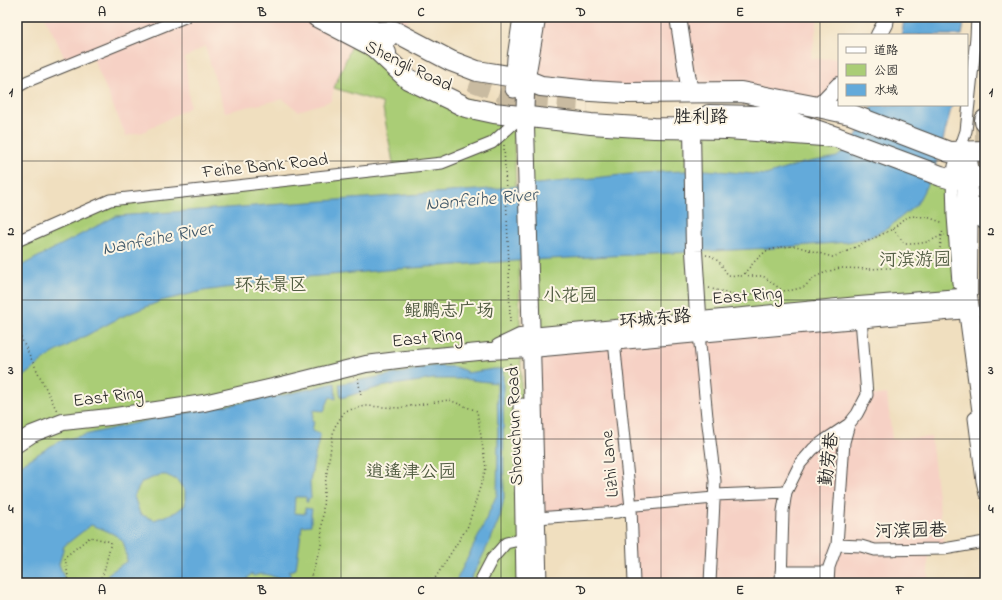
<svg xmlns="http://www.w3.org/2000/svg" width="1002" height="600" viewBox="0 0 1002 600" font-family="'Indie Flower','LXGW WenKai TC',sans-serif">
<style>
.built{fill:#f6d1c5}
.green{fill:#aacd76;stroke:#6a7c50}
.water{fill:#64aada;stroke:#486a82;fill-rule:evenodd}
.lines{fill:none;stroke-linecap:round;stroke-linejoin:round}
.highway-tunnel{stroke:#c9bba1;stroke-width:20;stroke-dasharray:20 10;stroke-linecap:butt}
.street-casing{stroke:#494641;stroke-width:13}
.secondary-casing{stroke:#494641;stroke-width:18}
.primary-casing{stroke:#494641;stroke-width:19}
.highway-casing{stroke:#494641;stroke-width:22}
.path{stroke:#494641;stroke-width:1.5;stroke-dasharray:1 3;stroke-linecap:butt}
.street{stroke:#fff;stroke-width:11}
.secondary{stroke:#fff;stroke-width:16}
.primary{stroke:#fff;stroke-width:17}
.highway{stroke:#fff;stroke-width:20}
.grid{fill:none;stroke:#2b2b2b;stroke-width:1;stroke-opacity:0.55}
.labels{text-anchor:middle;stroke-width:4;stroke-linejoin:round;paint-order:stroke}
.street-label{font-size:18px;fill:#2b2b2b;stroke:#fcf5e5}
.park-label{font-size:18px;fill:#515c42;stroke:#fcf5e5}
.water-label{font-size:19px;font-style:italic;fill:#3f5768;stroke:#fcf5e5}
.neatline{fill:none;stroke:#2b2b2b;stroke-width:1.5}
.grid-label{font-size:13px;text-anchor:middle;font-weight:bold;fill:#2b2b2b}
</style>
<rect width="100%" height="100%" fill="#fcf5e5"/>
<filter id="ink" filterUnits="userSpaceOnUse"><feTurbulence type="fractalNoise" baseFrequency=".025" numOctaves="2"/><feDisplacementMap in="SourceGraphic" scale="8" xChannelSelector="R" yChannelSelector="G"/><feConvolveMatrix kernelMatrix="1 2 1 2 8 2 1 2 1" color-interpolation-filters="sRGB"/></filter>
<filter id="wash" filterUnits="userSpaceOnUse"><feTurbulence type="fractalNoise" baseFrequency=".012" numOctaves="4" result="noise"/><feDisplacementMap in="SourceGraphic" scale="16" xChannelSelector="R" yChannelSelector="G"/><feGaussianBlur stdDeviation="0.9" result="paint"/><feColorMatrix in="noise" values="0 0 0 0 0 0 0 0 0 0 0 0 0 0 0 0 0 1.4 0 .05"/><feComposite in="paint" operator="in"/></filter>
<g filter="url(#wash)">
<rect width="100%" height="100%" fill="#f0dfbf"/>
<!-- built -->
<path class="built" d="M 45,17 L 316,17 L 355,38 L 334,88 L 331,101 L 298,111 L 283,99 L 225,112 L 205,46 L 185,58 L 190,107 L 143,132 L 126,136 L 92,56 L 68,65 Z
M 348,17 L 410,17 L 400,34 Z
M 537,17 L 818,17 L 811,59 L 839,58 L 839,85 L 818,107 L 526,80 Z
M 861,319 L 866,396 L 887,394 L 892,439 L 931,437 L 944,549 L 928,549 L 928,583 L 610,583 L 610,582 L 633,580 L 631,508 L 537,518 L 532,349 Z"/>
<!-- green -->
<path class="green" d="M 355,38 L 408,79 L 513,115 L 519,261 L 519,268 L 525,583 L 17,583 L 17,241 L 110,200 L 394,168 L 382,103 L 334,88 Z
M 525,116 L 836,137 L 952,179 L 960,297 L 531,336 Z"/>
<!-- water -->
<path class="water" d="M 904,17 L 965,17 L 962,35 L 902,35 Z
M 873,105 L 952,105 L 941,148 L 933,173 L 917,204 L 888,228 L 868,238 L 847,242 L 773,248 L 529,260 L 398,269 L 307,277 L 203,291 L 161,301 L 121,317 L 52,354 L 17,381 L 17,268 L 116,216 L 490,189 L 640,173 L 706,170 L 766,175 L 803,163 L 837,157 L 852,144 Z
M 431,366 L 455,367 L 466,371 L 466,373 L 494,369 L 503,369 L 504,498 L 500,517 L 491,539 L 469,583 L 455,583 L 480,533 L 497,494 L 498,439 L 497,383 L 462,379 L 433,379 L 380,387 L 341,398 L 339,384 L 401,373 Z
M 335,383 L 336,399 L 330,397 L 324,411 L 314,410 L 312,421 L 314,421 L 312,431 L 320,434 L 314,460 L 310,482 L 311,498 L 308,499 L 308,502 L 306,502 L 306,497 L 295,497 L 294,513 L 305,514 L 305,508 L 312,509 L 311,516 L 311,525 L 302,526 L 296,569 L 289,571 L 292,583 L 273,583 L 279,580 L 277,578 C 269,575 263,572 254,576 L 251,574 L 247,579 L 253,583 L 106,583 L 108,574 L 127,561 C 126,555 126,548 123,542 C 118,534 100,528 91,525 L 64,546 L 59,564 L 66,583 L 17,583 L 17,467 L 59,441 L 157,418 L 284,395 ZM 160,475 L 166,475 L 177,480 L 185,491 L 185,505 L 176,512 L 154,520 L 140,514 L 134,496 L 142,482 Z"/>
</g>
<g filter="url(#ink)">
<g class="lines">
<!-- highway-tunnel -->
<path class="highway-tunnel" d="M 471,81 L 517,98 L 588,103
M 985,206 L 985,122"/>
<!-- street casing -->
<g class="street-casing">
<path id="street" d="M 17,87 L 28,81 L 185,17
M 17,241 L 110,200 L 442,163 L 492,143 L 513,124
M 958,283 L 953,216 L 952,179 L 954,166 L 966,131 L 976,37 L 977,17
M 699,334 L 707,417 L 715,481 L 710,583
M 614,341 L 631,508 L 634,583
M 974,418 L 982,481 L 985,494
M 715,495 L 786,492
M 537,518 L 619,512 L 636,505 L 714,498
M 837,545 L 861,546 L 875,550 L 944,549 L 985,542
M 781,572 L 828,572
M 482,578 L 492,559 L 506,543 L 524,539
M 781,583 L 783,511 L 786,492 L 800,464 L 813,449 L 825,440 L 849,424
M 828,583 L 829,567 L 837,545 L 844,442 L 849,424 L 857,414 L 867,395 L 861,319"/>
</g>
<!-- secondary casing -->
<g class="secondary-casing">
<path id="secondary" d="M 678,17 L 690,93
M 879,35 L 885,24 L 886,17
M 818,107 L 839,85
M 692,128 L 694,251 L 699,330
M 499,347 L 520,337 L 859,305 L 960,297 L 967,295
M 17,444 L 32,434 L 63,422 L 109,417 L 204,403 L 286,384 L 366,364 L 406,359 L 489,351 L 532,349 L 968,310"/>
</g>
<!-- primary casing -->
<g class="primary-casing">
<path id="primary" d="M 537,17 L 526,80 L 525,109 L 538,583
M 514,89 L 516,58 L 522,17
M 522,407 L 525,583"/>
</g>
<!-- highway casing -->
<g class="highway-casing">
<path id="highway" d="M 317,17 L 386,53
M 348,17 L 387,38
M 377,32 L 394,31 L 451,61 L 477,71 L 515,77 L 526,80 L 541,86 L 591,91 L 625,93 L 741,92 L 797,103
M 374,47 L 408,79 L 466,107 L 494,113 L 591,124 L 654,128 L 728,129 L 836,137
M 783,105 L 797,103 L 818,107 L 850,114 L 949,152 L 985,151
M 709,115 L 760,116 L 786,120 L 836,137 L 941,176 L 952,179 L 985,177
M 985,122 L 985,120
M 968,165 L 967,295 L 985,430
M 985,206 L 985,219"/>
</g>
<!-- path -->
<path class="path" d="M 504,145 L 509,265 L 510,327
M 893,229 L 905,244 C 921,244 928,243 942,235 L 943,229
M 706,255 L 712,256 L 720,263 L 728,275 L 742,276 L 756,260 L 766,251 L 781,247 L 796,246 L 832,257 L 841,254 L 893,229 L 902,220 L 911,216 L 927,217 L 944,223
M 745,273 L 749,276 L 763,276 L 783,291
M 709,288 L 729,294 L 740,295 L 793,290 L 804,287 L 815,277 L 826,272 L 840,268 L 871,269 L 905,267 L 926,260 L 936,254 L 940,248 L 942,235 L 945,235
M 17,330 L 57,411
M 510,363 L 511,399
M 358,378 L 361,396
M 69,583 L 65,557 L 90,537 L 111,542 L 104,572 L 98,583
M 309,583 L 321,545 L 324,491 L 334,428 L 345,411 L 366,406 L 398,408 L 449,400 L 477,411 L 486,468 L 468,526 L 432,583"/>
<!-- street -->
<use href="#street" class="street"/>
<!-- secondary -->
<use href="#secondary" class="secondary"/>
<!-- primary -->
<use href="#primary" class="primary"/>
<!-- highway -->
<use href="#highway" class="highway"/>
</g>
</g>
<!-- grid -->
<path class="grid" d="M 182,17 L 182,583M 341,17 L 341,583M 501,17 L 501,583M 661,17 L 661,583M 820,17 L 820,583M 17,161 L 985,161M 17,300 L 985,300M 17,439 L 985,439"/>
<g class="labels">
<!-- street labels -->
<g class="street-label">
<text transform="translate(409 65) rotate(26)" y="6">Shengli Road</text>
<text x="701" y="122">胜利路</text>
<text transform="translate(265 165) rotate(-6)" y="6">Feihe Bank Road</text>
<text transform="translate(747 295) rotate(-5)" y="6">East Ring</text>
<text transform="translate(655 318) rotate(-5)" y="6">环城东路</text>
<text transform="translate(427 337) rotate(-6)" y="6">East Ring</text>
<text transform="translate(108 396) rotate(-7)" y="6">East Ring</text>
<text transform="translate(514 426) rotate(-92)" y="6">Shouchun Road</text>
<text transform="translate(828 459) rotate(-83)" y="6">勤劳巷</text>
<text transform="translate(609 464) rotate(-95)" y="6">Lizhi Lane</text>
<text transform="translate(911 530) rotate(-1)" y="6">河滨园巷</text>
</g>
<!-- park labels -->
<g class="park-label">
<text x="915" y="265">河滨游园</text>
<text x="271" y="290">环东景区</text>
<text x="570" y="301">小花园</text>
<text x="449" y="316">鲲鹏志广场</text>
<text x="411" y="477">逍遥津公园</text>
</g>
<!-- water labels -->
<g class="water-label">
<text transform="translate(481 198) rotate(-5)" y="7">Nanfeihe River</text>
<text transform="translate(157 237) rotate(-11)" y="7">Nanfeihe River</text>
</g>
</g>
<!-- margin -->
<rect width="1002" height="600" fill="none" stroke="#fcf5e5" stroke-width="44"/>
<!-- legend -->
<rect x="838" y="34" width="130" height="72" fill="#fcf5e5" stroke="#a8a49b"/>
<rect x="846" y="47" width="20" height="6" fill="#ffffff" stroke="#a8a49b"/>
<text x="874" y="54" font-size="12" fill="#2b2b2b">道路</text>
<rect x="846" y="64" width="20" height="12" fill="#aacd76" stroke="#a8a49b"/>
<text x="874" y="74" font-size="12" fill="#2b2b2b">公园</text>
<rect x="846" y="84" width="20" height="12" fill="#64aada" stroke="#a8a49b"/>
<text x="874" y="94" font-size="12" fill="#2b2b2b">水域</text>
<rect x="22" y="22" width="958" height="556" class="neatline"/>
<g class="grid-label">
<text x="102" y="16">A</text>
<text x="262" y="16">B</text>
<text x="421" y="16">C</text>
<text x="581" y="16">D</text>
<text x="740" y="16">E</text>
<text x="900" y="16">F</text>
<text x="11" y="96">1</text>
<text x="991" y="96">1</text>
<text x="11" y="235">2</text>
<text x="991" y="235">2</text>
<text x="11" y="374">3</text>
<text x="991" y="374">3</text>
<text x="11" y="513">4</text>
<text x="991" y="513">4</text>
<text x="102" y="594">A</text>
<text x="262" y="594">B</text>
<text x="421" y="594">C</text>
<text x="581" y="594">D</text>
<text x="740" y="594">E</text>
<text x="900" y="594">F</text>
</g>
</svg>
